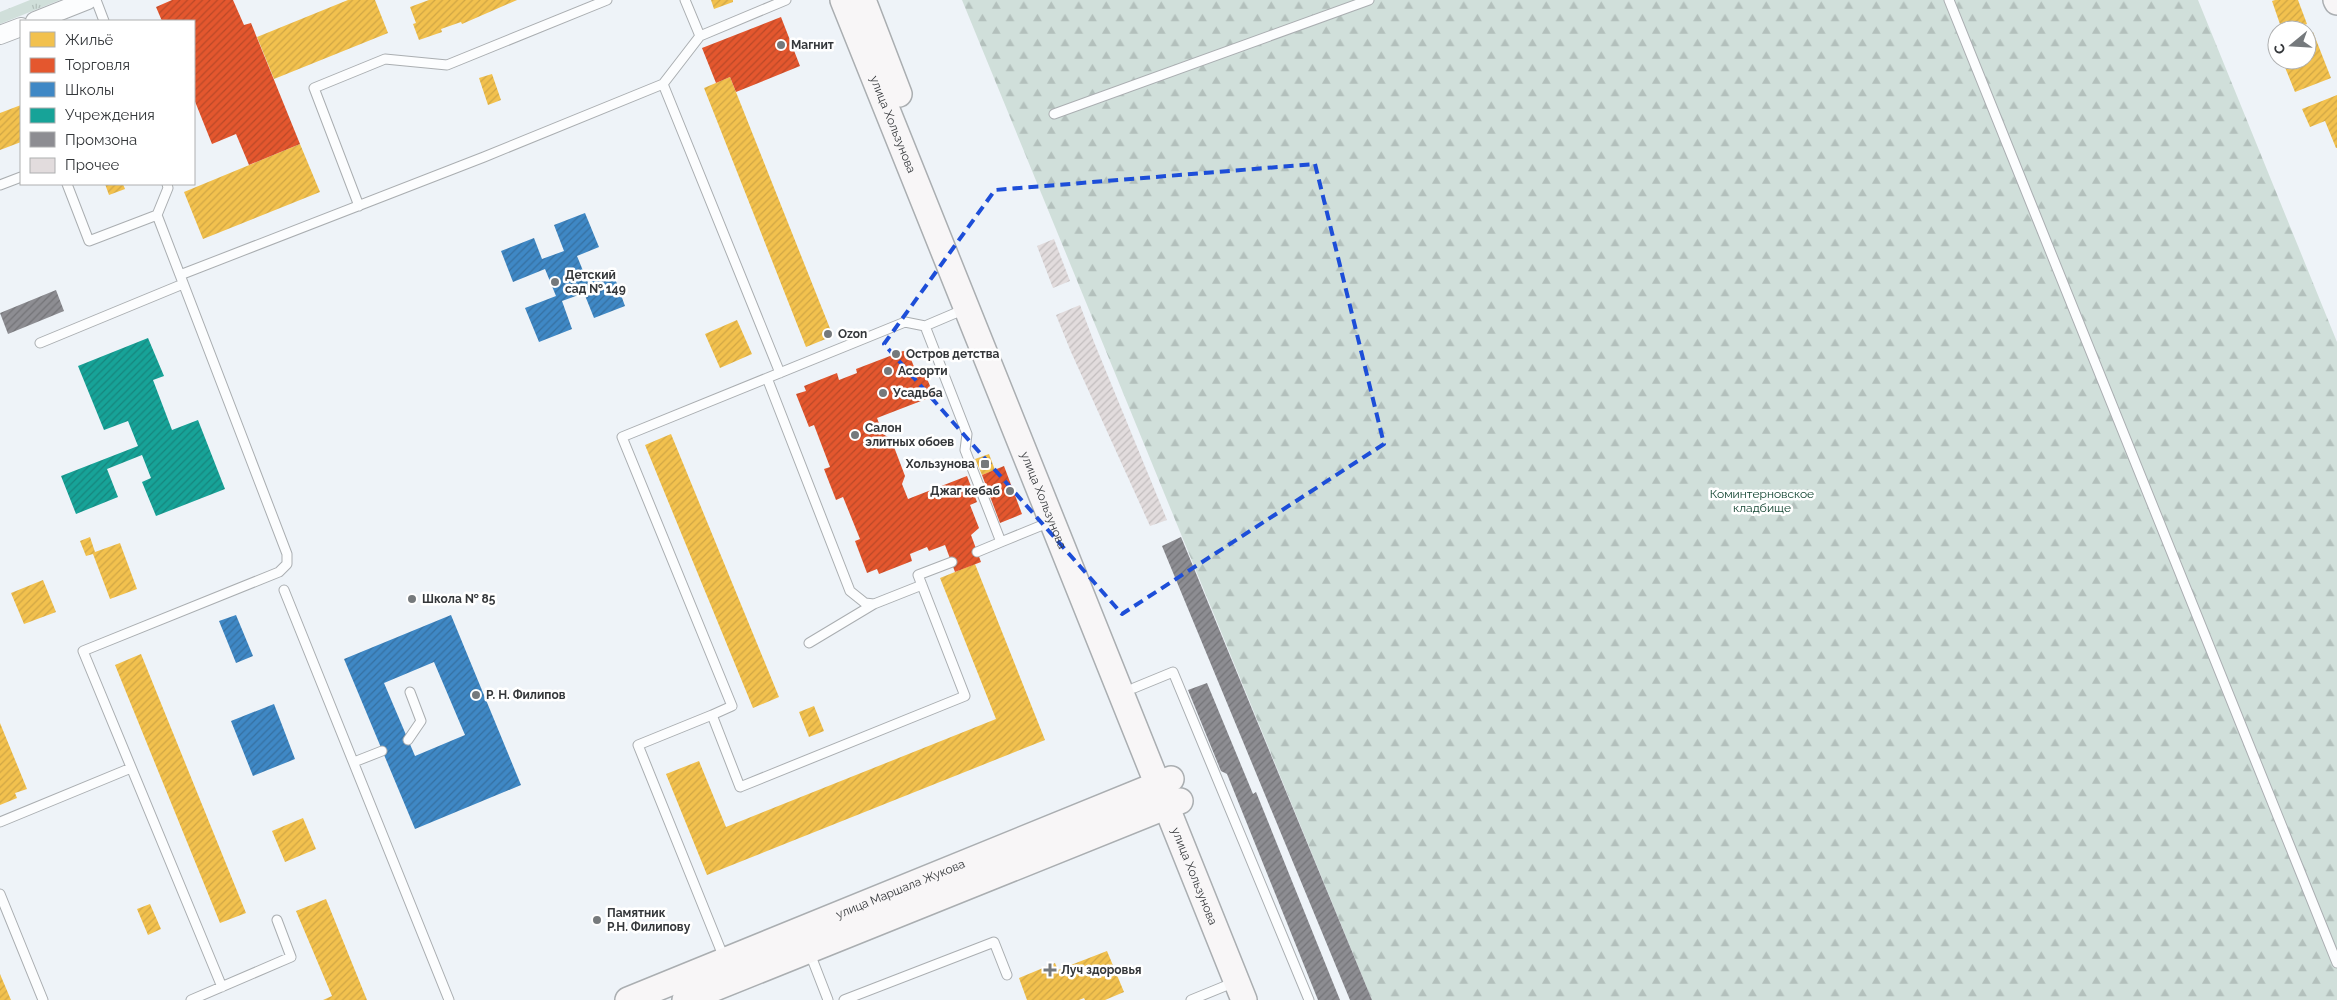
<svg xmlns="http://www.w3.org/2000/svg" width="2337" height="1000" viewBox="0 0 2337 1000" font-family="Raleway,sans-serif">
<style>
.forest{fill:url(#forest-firs)}
.park{fill:url(#park-tufts)}
.homes{fill:url(#homes-hatch)}
.shops{fill:url(#shops-hatch)}
.schools{fill:url(#schools-hatch);fill-rule:evenodd}
.public{fill:url(#public-hatch)}
.industry{fill:url(#industry-hatch)}
.building{fill:url(#building-hatch)}
.lines{fill:none;stroke-linecap:round;stroke-linejoin:round}
.lane-casing{stroke:#aaaeb1;stroke-width:11}
.street-casing{stroke:#aaaeb1;stroke-width:20}
.secondary-casing{stroke:#aaaeb1;stroke-width:28}
.lane{stroke:#fcfdfe;stroke-width:9}
.street{stroke:#fcfdfe;stroke-width:18}
.secondary{stroke:#f8f6f7;stroke-width:25}
.marked{fill:none;stroke:#1d4ed8;stroke-width:4;stroke-dasharray:10 6;stroke-linejoin:round}
.poi-dot{fill:#75797c;stroke:#fff;stroke-width:2}
.labels{text-anchor:middle;stroke-width:5;stroke-linejoin:round;paint-order:stroke}
.poi-label{font-size:12px;font-weight:bold;fill:#34373a;stroke:#fff;text-anchor:start}
.street-label{font-size:12px;fill:#34373a;stroke:#fff}
.park-label{font-size:12px;fill:#0f422e;stroke:#fff}
</style>
<defs>
<pattern id="forest-firs" width="22" height="20" patternUnits="userSpaceOnUse" patternTransform="scale(1.25)"><rect width="22" height="20" fill="#d0dfda"/><path d="M5 1l3.5 6h-7zM16 11l3.5 6h-7z" fill="#b3c0bc"/></pattern>
<pattern id="park-tufts" width="24" height="20" patternUnits="userSpaceOnUse" patternTransform="scale(1.25)"><rect width="24" height="20" fill="#d0dfda"/><path d="M3 7l-1-3M5 7V3M7 7l1-3M15 17l-1-3M17 17v-4M19 17l1-3" fill="none" stroke="#b3c0bc"/></pattern>
<pattern id="homes-hatch" width="6" height="6" patternUnits="userSpaceOnUse" patternTransform="scale(1.25)"><rect width="6" height="6" fill="#f2c14e"/><path d="M-1 1l2-2M0 6l6-6M5 7l2-2" fill="none" stroke="#d0a645"/></pattern>
<pattern id="shops-hatch" width="6" height="6" patternUnits="userSpaceOnUse" patternTransform="scale(1.25)"><rect width="6" height="6" fill="#e4572e"/><path d="M-1 1l2-2M0 6l6-6M5 7l2-2" fill="none" stroke="#ba4928"/></pattern>
<pattern id="schools-hatch" width="6" height="6" patternUnits="userSpaceOnUse" patternTransform="scale(1.25)"><rect width="6" height="6" fill="#3f88c5"/><path d="M-1 1l2-2M0 6l6-6M5 7l2-2" fill="none" stroke="#3670a1"/></pattern>
<pattern id="public-hatch" width="6" height="6" patternUnits="userSpaceOnUse" patternTransform="scale(1.25)"><rect width="6" height="6" fill="#17a398"/><path d="M-1 1l2-2M0 6l6-6M5 7l2-2" fill="none" stroke="#16867d"/></pattern>
<pattern id="industry-hatch" width="6" height="6" patternUnits="userSpaceOnUse" patternTransform="scale(1.25)"><rect width="6" height="6" fill="#8d8d92"/><path d="M-1 1l2-2M0 6l6-6M5 7l2-2" fill="none" stroke="#747478"/></pattern>
<pattern id="building-hatch" width="6" height="6" patternUnits="userSpaceOnUse" patternTransform="scale(1.25)"><rect width="6" height="6" fill="#e2dcdd"/><path d="M-1 1l2-2M0 6l6-6M5 7l2-2" fill="none" stroke="#c2bdbe"/></pattern>
</defs>
<rect width="100%" height="100%" fill="#eef3f8"/>
<!-- forest -->
<path class="forest" d="M 962,0 L 2198,0 L 2337,342 L 2337,1000 L 1372,1000 Z"/>
<!-- park -->
<path class="park" d="M 30,0 L 60,0 L 0,24 L 0,12 Z"/>
<!-- homes -->
<path class="homes" d="M 348,0 L 375,0 L 388,33 L 274,79 L 257,37 Z
M 429,0 L 517,0 L 462,24 L 461,22 L 441,29 L 442,32 L 419,40 L 413,24 L 416,23 L 410,7 Z
M 711,0 L 733,0 L 733,2 L 714,9 Z
M 2275,0 L 2298,0 L 2307,24 L 2291,30 L 2282,30 L 2272,1 Z
M 2313,32 L 2331,78 L 2295,92 L 2282,60 L 2307,60 L 2307,34 Z
M 492,74 L 501,100 L 488,105 L 479,78 Z
M 730,77 L 833,336 L 806,347 L 704,88 Z
M 2337,95 L 2337,148 L 2336,148 L 2325,121 L 2310,127 L 2302,109 Z
M 21,105 L 21,142 L 0,150 L 0,113 Z
M 300,144 L 320,192 L 203,239 L 184,192 Z
M 105,184 L 123,184 L 125,189 L 109,195 Z
M 737,320 L 752,354 L 720,368 L 705,334 Z
M 671,434 L 779,697 L 753,708 L 645,445 Z
M 989,454 L 995,470 L 982,475 L 975,459 Z
M 90,537 L 95,552 L 120,543 L 137,589 L 110,599 L 93,554 L 86,556 L 80,541 Z
M 975,564 L 1045,740 L 707,875 L 666,774 L 699,761 L 726,827 L 996,719 L 940,578 Z
M 43,580 L 56,612 L 24,624 L 11,593 Z
M 141,654 L 246,913 L 220,923 L 115,665 Z
M 814,706 L 824,731 L 809,737 L 799,712 Z
M 0,723 L 27,789 L 15,793 L 17,798 L 0,805 Z
M 303,818 L 316,849 L 285,862 L 272,831 Z
M 326,899 L 367,1000 L 323,1000 L 332,996 L 296,911 Z
M 150,904 L 161,929 L 148,935 L 137,909 Z
M 1107,951 L 1124,992 L 1105,1000 L 1085,1000 L 1084,998 L 1079,1000 L 1027,1000 L 1019,978 L 1055,963 L 1058,970 Z
M 0,974 L 11,1000 L 0,1000 Z"/>
<!-- shops -->
<path class="shops" d="M 172,0 L 233,0 L 244,25 L 251,23 L 300,144 L 249,165 L 236,134 L 212,144 L 194,99 L 194,21 L 162,21 L 156,7 Z
M 781,17 L 800,66 L 736,92 L 730,77 L 716,83 L 702,48 Z
M 903,351 L 908,352 L 917,374 L 924,371 L 934,396 L 877,418 L 883,434 L 891,439 L 905,476 L 902,484 L 908,499 L 967,476 L 977,502 L 970,505 L 979,528 L 971,535 L 981,562 L 955,572 L 945,545 L 929,551 L 927,547 L 910,554 L 912,561 L 879,574 L 877,569 L 867,573 L 855,541 L 860,539 L 843,497 L 836,500 L 824,469 L 830,467 L 814,425 L 809,427 L 796,394 L 806,391 L 804,386 L 837,373 L 839,380 L 857,373 L 856,369 Z
M 1004,466 L 1022,514 L 1000,523 L 982,475 Z"/>
<!-- schools -->
<path class="schools" d="M 585,213 L 599,247 L 577,256 L 588,283 L 613,273 L 625,306 L 594,318 L 584,293 L 562,301 L 572,329 L 539,342 L 525,308 L 556,296 L 545,269 L 513,282 L 501,251 L 534,238 L 542,259 L 564,251 L 554,225 Z
M 236,615 L 253,656 L 236,663 L 219,621 Z
M 451,615 L 521,785 L 415,829 L 344,659 ZM 434,662 L 465,735 L 415,756 L 384,683 Z
M 274,704 L 295,759 L 253,776 L 231,721 Z"/>
<!-- public -->
<path class="public" d="M 148,338 L 164,376 L 153,380 L 172,430 L 198,420 L 225,489 L 156,516 L 142,482 L 151,478 L 142,455 L 107,469 L 118,497 L 76,514 L 61,476 L 138,446 L 128,421 L 104,430 L 78,366 Z"/>
<!-- industry -->
<path class="industry" d="M 56,290 L 64,311 L 8,334 L 0,313 Z
M 1181,537 L 1372,1000 L 1350,1000 L 1162,546 Z
M 1207,683 L 1253,794 L 1256,792 L 1340,1000 L 1318,1000 L 1227,774 L 1221,771 L 1188,690 Z"/>
<!-- building -->
<path class="building" d="M 1054,239 L 1070,281 L 1053,288 L 1037,246 Z
M 1080,305 L 1094,342 L 1167,520 L 1150,526 L 1071,352 L 1056,315 Z"/>
<g class="lines">
<!-- lane casing -->
<g class="lane-casing">
<path id="lane" d="M 96,0 L 104,21
M 685,0 L 700,36
M 1949,0 L 2337,963
M 1054,114 L 1369,0
M 67,184 L 89,241 L 157,215
M 167,184 L 168,188 L 157,215 L 287,554 L 287,564 L 279,572 L 83,651 L 222,987
M 0,185 L 21,177
M 359,206 L 314,88 L 385,59 L 447,65 L 607,0
M 180,275 L 484,157 L 663,84
M 925,326 L 967,434 L 965,450 L 1001,542 L 1050,522
M 40,343 L 183,284
M 780,373 L 663,84 L 700,36 L 786,0
M 767,378 L 850,591 L 865,603 L 874,604 L 922,585
M 977,552 L 1001,542
M 284,590 L 449,1000
M 809,643 L 874,604
M 1134,688 L 1173,672 L 1309,1000
M 712,715 L 732,706 L 622,437 L 905,322 L 925,326 L 965,309
M 408,740 L 421,721 L 410,692
M 354,762 L 382,751
M 0,822 L 131,768
M 0,894 L 43,1000
M 809,951 L 828,1000
M 724,958 L 638,745 L 712,715 L 740,787 L 965,696 L 918,575 L 952,562
M 191,1000 L 291,957 L 277,920
M 844,1000 L 994,942 L 1007,975
M 1191,1000 L 1235,982"/>
</g>
<!-- street casing -->
<g class="street-casing">
<path id="street" d="M 35,21 L 88,0
M 0,35 L 21,27"/>
</g>
<!-- secondary casing -->
<g class="secondary-casing">
<g id="secondary">
<path id="s1" d="M 843,0 L 1244,1000"/>
<path d="M 863,0 L 899,94"/>
<path d="M 2336,0 L 2337,2"/>
<path id="s2" d="M 628,1000 L 1171,779"/>
<path d="M 685,1000 L 1180,801"/>
</g>
</g>
<!-- lane -->
<use href="#lane" class="lane"/>
<!-- street -->
<use href="#street" class="street"/>
<!-- secondary -->
<use href="#secondary" class="secondary"/>
</g>
<!-- marked area -->
<path class="marked" d="M 1315,164 L 1384,444 L 1122,614 L 884,344 L 995,190 Z"/>
<!-- markers -->
<g class="poi-dot">
<circle cx="781" cy="45" r="5"/>
<circle cx="555" cy="282" r="5"/>
<circle cx="828" cy="334" r="5"/>
<circle cx="896" cy="354" r="5"/>
<circle cx="888" cy="371" r="5"/>
<circle cx="883" cy="393" r="5"/>
<circle cx="855" cy="435" r="5"/>
<rect x="980" y="459" width="10" height="10" rx="2.5"/>
<circle cx="1010" cy="491" r="5"/>
<circle cx="412" cy="599" r="5"/>
<circle cx="476" cy="695" r="5"/>
<circle cx="597" cy="920" r="5"/>
<path d="M1047.5 962.5h5v5h5v5h-5v5h-5v-5h-5v-5h5z"/>
</g>
<g class="labels">
<!-- poi labels -->
<g class="poi-label">
<text x="791" y="49">Магнит</text>
<text x="565" y="279">Детский<tspan x="565" dy="14">сад № 149</tspan></text>
<text x="838" y="338">Ozon</text>
<text x="906" y="358">Остров детства</text>
<text x="898" y="375">Ассорти</text>
<text x="893" y="397">Усадьба</text>
<text x="865" y="432">Салон<tspan x="865" dy="14">элитных обоев</tspan></text>
<text x="975" y="468" text-anchor="end">Хользунова</text>
<text x="1000" y="495" text-anchor="end">Джаг кебаб</text>
<text x="422" y="603">Школа № 85</text>
<text x="486" y="699">Р. Н. Филипов</text>
<text x="607" y="917">Памятник<tspan x="607" dy="14">Р.Н. Филипову</tspan></text>
<text x="1061" y="974">Луч здоровья</text>
</g>
<!-- street labels -->
<g class="street-label">
<text dy="4" stroke="none"><textPath href="#s1" startOffset="134">улица Хользунова</textPath></text>
<text dy="4" stroke="none"><textPath href="#s1" startOffset="539">улица Хользунова</textPath></text>
<text dy="4" stroke="none"><textPath href="#s1" startOffset="944">улица Хользунова</textPath></text>
<text dy="4" stroke="none"><textPath href="#s2" startOffset="294">улица Маршала Жукова</textPath></text>
</g>
<!-- park labels -->
<g class="park-label">
<text x="1762" y="498">Коминтерновское<tspan x="1762" dy="14">кладбище</tspan></text>
</g>
</g>
<!-- legend -->
<rect x="20" y="20" width="175" height="165" fill="#ffffff" stroke="#aeafb0"/>
<rect x="30" y="32" width="25" height="15" fill="#f2c14e" stroke="#aeafb0"/>
<text x="65" y="45" font-size="15" fill="#34373a">Жильё</text>
<rect x="30" y="58" width="25" height="15" fill="#e4572e" stroke="#aeafb0"/>
<text x="65" y="70" font-size="15" fill="#34373a">Торговля</text>
<rect x="30" y="82" width="25" height="15" fill="#3f88c5" stroke="#aeafb0"/>
<text x="65" y="95" font-size="15" fill="#34373a">Школы</text>
<rect x="30" y="108" width="25" height="15" fill="#17a398" stroke="#aeafb0"/>
<text x="65" y="120" font-size="15" fill="#34373a">Учреждения</text>
<rect x="30" y="132" width="25" height="15" fill="#8d8d92" stroke="#aeafb0"/>
<text x="65" y="145" font-size="15" fill="#34373a">Промзона</text>
<rect x="30" y="158" width="25" height="15" fill="#e2dcdd" stroke="#aeafb0"/>
<text x="65" y="170" font-size="15" fill="#34373a">Прочее</text>
<!-- north arrow -->
<g transform="translate(2292 45) rotate(252)"><circle r="24" fill="#ffffff" stroke="#aeafb0"/>
<path d="M0-4L9 19L0 12L-9 19Z" fill="#75797c"/>
<text y="-8" font-size="14" font-weight="bold" text-anchor="middle" fill="#34373a">С</text>
</g>
</svg>
